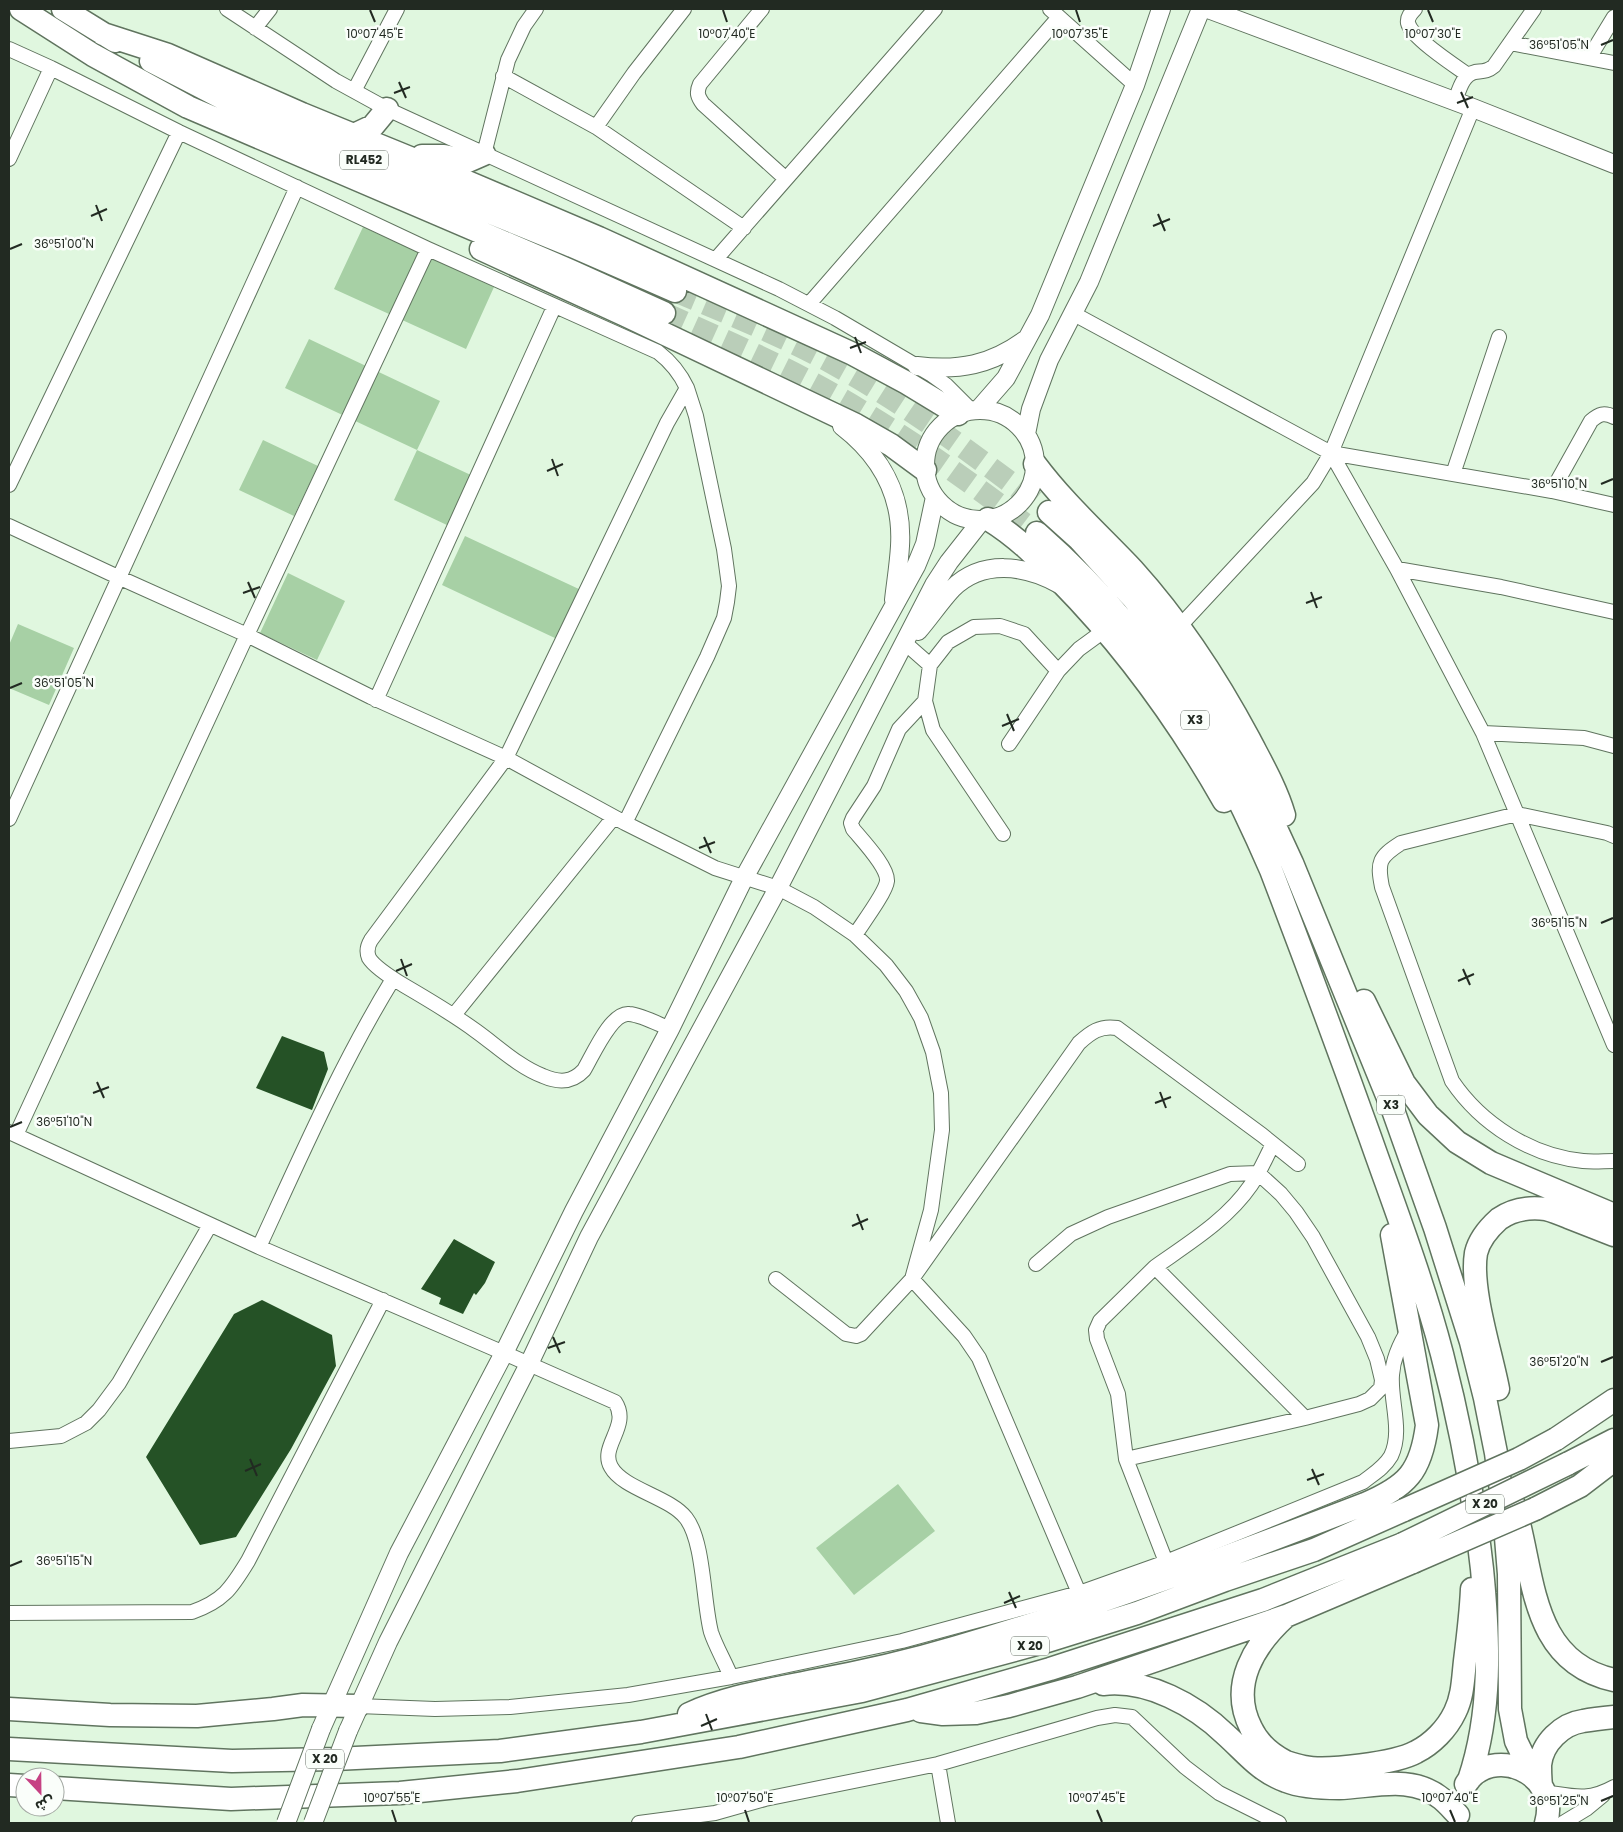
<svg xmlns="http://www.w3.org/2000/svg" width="1623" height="1832" viewBox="0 0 1623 1832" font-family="Poppins,'Noto Sans Arabic',sans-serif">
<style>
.green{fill:#a7d0a5}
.building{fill:#255226}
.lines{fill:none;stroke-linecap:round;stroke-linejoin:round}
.trunk-tunnel{stroke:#baceb9;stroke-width:22;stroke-dasharray:22 11;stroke-linecap:butt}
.minor-casing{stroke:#60745f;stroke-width:16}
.tertiary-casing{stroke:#60745f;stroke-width:20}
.trunk-casing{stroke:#60745f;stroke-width:25}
.minor{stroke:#fff;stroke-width:14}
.tertiary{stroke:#fff;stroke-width:18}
.trunk{stroke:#fff;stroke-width:22}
.tertiary-bridge-casing{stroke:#60745f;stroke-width:20;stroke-linecap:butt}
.trunk-bridge-casing{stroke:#60745f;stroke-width:25;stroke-linecap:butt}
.tertiary-bridge{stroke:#fff;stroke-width:18}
.trunk-bridge{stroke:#fff;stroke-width:22}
.ticks{fill:none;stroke:#222a22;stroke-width:2}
.labels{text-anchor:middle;stroke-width:5;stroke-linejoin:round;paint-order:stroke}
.shield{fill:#fafefa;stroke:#636a63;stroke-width:1}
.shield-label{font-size:12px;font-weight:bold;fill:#222a22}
.ticks-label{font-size:12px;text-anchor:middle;fill:#222a22;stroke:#fafefa;stroke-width:5;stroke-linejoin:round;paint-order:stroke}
</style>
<rect width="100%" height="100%" fill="#e0f7df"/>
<!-- green -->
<path class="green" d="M 363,227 L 494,287 L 466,349 L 334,289 Z
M 309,339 L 440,401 L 417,450 L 473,476 L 449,526 L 394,500 L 417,450 L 285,388 Z
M 263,440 L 318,466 L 294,516 L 239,490 Z
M 465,536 L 581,590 L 557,639 L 442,585 Z
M 288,573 L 345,601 L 317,660 L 260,633 Z
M 18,624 L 74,648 L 49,705 L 9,688 L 9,645 Z
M 898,1484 L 935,1531 L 854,1595 L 816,1548 Z"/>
<!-- building -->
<path class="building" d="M 282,1036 L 324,1052 L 328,1069 L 312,1110 L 256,1088 Z
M 454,1239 L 495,1262 L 485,1283 L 476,1295 L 474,1293 L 463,1314 L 439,1304 L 441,1298 L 421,1289 Z
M 262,1300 L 332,1335 L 336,1366 L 291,1449 L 236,1537 L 200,1545 L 146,1457 L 234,1314 Z"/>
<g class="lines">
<!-- trunk-tunnel -->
<path class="trunk-tunnel" d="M 675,291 C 727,313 780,335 830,362 C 908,405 979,458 1049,512
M 664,313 C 717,337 771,360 822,388 C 898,430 968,480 1037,533"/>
<!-- minor casing -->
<g class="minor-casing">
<path id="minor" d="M 227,9 L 336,81 L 387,109 L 779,289 L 835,318 L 932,375 L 946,385 L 971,410
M 762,9 L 700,84 C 696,93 698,97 703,104 L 786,179
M 1050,9 L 1135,85
M 1415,9 C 1411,13 1407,17 1408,23 C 1411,37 1455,66 1468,75
M 255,28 L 270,9
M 1510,43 L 1614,63
M 9,49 L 51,68 L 179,132 L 428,249 L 658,352 C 671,362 680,373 687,388 L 667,423 L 506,758 L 371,940 C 368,945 366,951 369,958 C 375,968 395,980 405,986 C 429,1000 453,1014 476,1031 C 497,1046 519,1067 543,1076 C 559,1083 572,1083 584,1070 C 593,1055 611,1012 629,1014 C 642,1015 658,1024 670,1029
M 1589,58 L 1614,17
M 503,76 L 596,127 L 634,73 L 684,9
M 354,91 L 397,9
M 1455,101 C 1459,91 1462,75 1475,72 C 1482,71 1487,72 1494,66 L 1534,9
M 1473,108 L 1331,453 L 1397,569 L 1483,733 L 1614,1045
M 596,127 L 744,228
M 484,154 L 508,60 L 524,26 L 536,9
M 9,159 L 51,68
M 716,259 L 935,9
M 809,304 L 1059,17
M 1074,314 L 1331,453 L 1552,491 L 1591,421 C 1599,414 1604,412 1614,417
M 1453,474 L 1499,337
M 9,485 L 179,132
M 1552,491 L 1614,505
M 9,526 L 118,577 L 247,635 L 371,697 L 506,758 L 625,823 L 715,868 L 778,888 L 814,907 L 855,935 L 886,965 L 906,991 L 921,1018 L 933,1052 L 941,1093 L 942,1130 L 931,1210 L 912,1279 L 861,1334 L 856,1336 L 846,1334 L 776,1279
M 1397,569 L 1501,587 L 1614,612
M 1179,627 L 1313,483 L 1331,453
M 905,643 L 930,665
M 376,700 L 554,307
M 1483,733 L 1584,738 L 1614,746
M 1009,744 L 1058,671 L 1079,649 L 1105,630
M 9,819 L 297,187
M 625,823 L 707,657 L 724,618 L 727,602 L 729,586 L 724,549 L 696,416 L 687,388
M 1003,834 L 933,730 L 925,701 L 930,665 L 948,642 L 974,627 L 1000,626 L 1024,634 L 1058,671
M 1614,836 L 1607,833 L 1517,814 L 1401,843 C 1379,857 1377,862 1382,887 L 1452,1081 C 1481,1124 1531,1156 1583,1161 C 1593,1162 1604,1161 1614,1161
M 855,935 C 862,924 886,892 887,881 C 888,867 862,840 853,829 L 851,823 L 853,818 L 874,786 L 899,729 L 925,701
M 454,1015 L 614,817
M 9,1132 L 259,1247 L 504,1353 L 615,1402 C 631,1426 599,1446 611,1467 C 623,1489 670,1497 686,1518 C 704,1541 703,1601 711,1632 C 715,1645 726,1664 731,1677
M 16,1135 L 247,635 L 428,249
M 259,1247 C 301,1156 341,1064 393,979
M 1036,1264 L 1071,1234 L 1108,1217 L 1230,1174 L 1258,1173 L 1281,1194 L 1296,1212 L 1313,1237 L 1368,1337 L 1377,1359 L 1382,1380 L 1381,1388 L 1370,1399 L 1359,1404 L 1305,1418 L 1126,1459
M 1155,1267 C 1189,1243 1227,1220 1251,1185 C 1260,1172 1266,1157 1273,1144
M 9,1441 L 61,1436 L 86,1423 L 99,1410 L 119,1383 L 210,1225
M 1166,1562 L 1126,1459 L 1118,1394 L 1097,1339 L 1096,1330 L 1100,1321 L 1155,1267 L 1305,1418
M 1079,1593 L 979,1358 L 964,1336 L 912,1279 L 1079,1043 C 1090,1033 1100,1025 1117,1028 L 1262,1135 L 1298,1164
M 9,1613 L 192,1612 C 223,1601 231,1589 248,1561 L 383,1300
M 358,1706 L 435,1709 L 510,1707 L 628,1695 L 731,1677 L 902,1641 L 1079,1593 L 1166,1562 L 1363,1482 C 1373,1474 1384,1468 1391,1456 C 1403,1431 1390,1401 1392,1375 C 1393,1358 1400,1343 1409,1329
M 938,1764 L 948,1823
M 1544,1792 C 1573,1796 1587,1802 1614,1787
M 639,1823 L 715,1813 L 765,1799 L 938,1764 L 1097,1718 L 1115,1715 L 1132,1717 L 1185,1767 L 1219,1793 L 1279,1823
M 1563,1823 L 1586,1809 L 1603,1795"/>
</g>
<!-- tertiary casing -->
<g class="tertiary-casing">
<path id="tertiary" d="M 1208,9 L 1473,108 L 1614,164
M 917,366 C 959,371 991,365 1025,340
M 979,409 L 1006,378 L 1040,315 L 1135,85 L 1161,9
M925 465a55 55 0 1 1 110 0a55 55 0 1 1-110 0Z
M 842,426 C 881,456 903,496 900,546 C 899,564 896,582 894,600
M 1026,434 L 1031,409 L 1049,360 L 1089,282 L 1201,9
M 918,631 C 930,617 940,602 952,589 C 982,559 1025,565 1059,584
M 321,1729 L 399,1553 L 504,1353 L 574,1211 L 670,1029 L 744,878 L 916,566 L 925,544 L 935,497
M 348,1731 L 388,1642 L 529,1364 L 589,1237 L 778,888 L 934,585 L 949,562 L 982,520"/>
</g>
<!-- trunk casing -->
<g class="trunk-casing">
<path id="trunk" d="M 21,9 L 93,55 L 188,107 L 571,271 L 664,313
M 63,9 L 115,41
M 103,34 L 168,55 L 302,114 L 432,167 L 599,238 L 853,354 L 907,383 L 958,414
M 151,61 L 236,105 L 442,193 L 572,246 L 675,291
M 354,135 L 373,126 L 387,109
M 422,156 L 444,156 L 468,161 L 484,154
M 481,249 L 625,315 L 856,425 L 891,445 L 925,470
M 1035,464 C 1064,503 1100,535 1133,570 C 1179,621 1217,679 1249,739 C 1262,764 1276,788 1284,815
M 1049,512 L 1079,539 L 1133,598 L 1164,638 L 1219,720 L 1268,811 L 1292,863 L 1393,1110 L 1435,1228 L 1471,1342 L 1485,1398 L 1496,1453 L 1504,1513 L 1509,1574 L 1510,1709 L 1516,1741 L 1533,1776
M 988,519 C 1016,536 1038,558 1060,581 C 1124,646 1179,722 1224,801
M 1037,533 C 1101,589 1161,660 1204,734 C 1229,778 1251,824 1271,870 C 1305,959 1338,1048 1370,1137 C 1395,1208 1423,1281 1442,1354 C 1460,1424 1474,1497 1482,1569 C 1489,1640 1492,1712 1469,1780
M 1364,1001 L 1404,1083 L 1428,1115 L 1457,1142 L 1491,1163 L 1614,1215
M 1498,1389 C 1491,1352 1470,1289 1476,1253 C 1479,1240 1489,1228 1499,1219 C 1513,1209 1530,1207 1546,1209 C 1554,1211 1561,1214 1568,1217 C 1583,1223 1599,1229 1614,1235
M 1556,1439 L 1614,1400
M 1567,1464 L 1614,1440
M 1514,1505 C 1535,1572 1528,1661 1614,1680
M 1535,1509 L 1580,1486 L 1614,1460
M 1286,1616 C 1254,1645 1229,1685 1251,1728 C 1258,1743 1272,1755 1286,1762 C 1292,1764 1299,1766 1304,1767 C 1326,1772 1396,1763 1416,1752 C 1432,1744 1447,1729 1455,1712 C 1463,1696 1463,1678 1465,1661 C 1468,1637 1471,1613 1472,1589
M 1103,1684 C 1148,1679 1195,1705 1226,1735 C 1247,1754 1259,1771 1286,1781 C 1301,1787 1322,1788 1339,1788 C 1373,1787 1412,1774 1442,1799 C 1448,1804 1453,1810 1458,1815
M 9,1709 L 110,1715 L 197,1716 L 273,1709 L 303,1705 L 358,1706
M 921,1711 L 943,1714 L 976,1713 L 1009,1706 L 1077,1687 L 1286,1616 L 1413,1562
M 689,1714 C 728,1696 771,1690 813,1681 C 862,1672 910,1661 957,1647 C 1095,1607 1230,1556 1365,1504 C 1407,1486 1421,1472 1427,1425 L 1392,1235
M 9,1749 L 232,1761 L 335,1759 L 500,1751 L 641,1732 L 862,1691 L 1044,1642 L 1137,1613 L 1225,1580 L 1314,1550 L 1404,1510
M 1466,1784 C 1491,1744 1561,1772 1546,1823
M 9,1785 L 25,1786
M 1541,1785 C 1540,1778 1540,1772 1540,1765 C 1542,1743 1562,1724 1583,1721 C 1594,1719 1604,1718 1614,1717
M 55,1788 L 231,1799 L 400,1793 L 517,1781 L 739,1747 L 907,1710 L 1050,1669 L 1263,1600 L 1403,1544"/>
</g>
<!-- minor -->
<use href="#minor" class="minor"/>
<!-- tertiary -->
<use href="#tertiary" class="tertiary"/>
<!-- trunk -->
<use href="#trunk" class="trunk"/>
<!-- tertiary-bridge casing -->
<g class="tertiary-bridge-casing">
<path id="tertiary-bridge" d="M 286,1823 L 321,1729
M 313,1823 L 348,1731"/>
</g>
<!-- trunk-bridge casing -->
<g class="trunk-bridge-casing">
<path id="trunk-bridge" d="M 1404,1510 L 1519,1459 L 1556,1439
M 1403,1544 L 1567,1464
M 1413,1562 L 1535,1509"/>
</g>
<!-- tertiary-bridge -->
<use href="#tertiary-bridge" class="tertiary-bridge"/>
<!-- trunk-bridge -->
<use href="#trunk-bridge" class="trunk-bridge"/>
</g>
<!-- ticks -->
<path class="ticks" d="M 370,10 L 375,22M 723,10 L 727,22M 1076,10 L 1080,22M 1428,10 L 1433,22M 1601,45 L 1613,40M 399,82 L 406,98M 1461,92 L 1468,108M 394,93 L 410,87M 1457,103 L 1473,97M 96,205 L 102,221M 1158,214 L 1165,231M 91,216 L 107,209M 1153,226 L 1170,219M 10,249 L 22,244M 855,337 L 861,353M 850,348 L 866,342M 552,459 L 558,476M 547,471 L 563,464M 1601,484 L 1613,479M 248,582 L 255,598M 1311,592 L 1317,608M 243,593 L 260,587M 1306,603 L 1322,597M 10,688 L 22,683M 1007,714 L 1014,731M 1002,726 L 1019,719M 704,837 L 711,853M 699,848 L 715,842M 1601,923 L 1613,918M 401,959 L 407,976M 1463,969 L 1470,985M 396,971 L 412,964M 1458,981 L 1474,974M 97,1082 L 104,1098M 1160,1092 L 1166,1108M 93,1093 L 109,1087M 1155,1103 L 1171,1097M 10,1127 L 22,1122M 857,1214 L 863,1230M 852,1226 L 868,1219M 553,1337 L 560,1353M 548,1348 L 565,1342M 1601,1362 L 1613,1357M 250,1459 L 257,1476M 1312,1469 L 1319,1485M 245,1471 L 261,1464M 1307,1480 L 1324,1474M 10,1566 L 22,1561M 1009,1592 L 1016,1608M 1004,1603 L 1020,1596M 706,1714 L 712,1730M 701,1726 L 717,1719M 1601,1801 L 1613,1796M 392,1810 L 396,1822M 745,1810 L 749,1822M 1097,1810 L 1102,1822M 1450,1810 L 1455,1822"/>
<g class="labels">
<!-- shield labels -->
<g class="shield">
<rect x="340" y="150.5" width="48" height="19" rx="4"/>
<rect x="1181" y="710.5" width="28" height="19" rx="4"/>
<rect x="1377" y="1095.5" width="28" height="19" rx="4"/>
<rect x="1466" y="1494.5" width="38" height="19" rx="4"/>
<rect x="1011" y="1636.5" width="38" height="19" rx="4"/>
<rect x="306" y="1749.5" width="38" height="19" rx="4"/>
</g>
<g class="shield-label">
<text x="364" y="164">RL452</text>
<text x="1195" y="724">X3</text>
<text x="1391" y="1109">X3</text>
<text x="1485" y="1508">X 20</text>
<text x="1030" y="1650">X 20</text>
<text x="325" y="1763">X 20</text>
</g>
</g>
<g class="ticks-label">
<text x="1080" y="38">10°07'35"E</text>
<text x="1433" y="38">10°07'30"E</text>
<text x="375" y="38">10°07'45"E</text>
<text x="727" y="38">10°07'40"E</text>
<text x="1559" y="49">36°51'05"N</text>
<text x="64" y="248">36°51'00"N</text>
<text x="1559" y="488">36°51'10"N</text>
<text x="64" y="687">36°51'05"N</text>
<text x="1559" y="927">36°51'15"N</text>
<text x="64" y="1126">36°51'10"N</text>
<text x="1559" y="1366">36°51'20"N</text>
<text x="64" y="1565">36°51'15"N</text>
<text x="392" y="1802">10°07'55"E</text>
<text x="745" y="1802">10°07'50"E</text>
<text x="1097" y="1802">10°07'45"E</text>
<text x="1450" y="1802">10°07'40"E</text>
<text x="1559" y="1805">36°51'25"N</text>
</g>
<!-- border -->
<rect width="1623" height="1832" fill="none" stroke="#222a22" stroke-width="20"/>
<!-- north arrow -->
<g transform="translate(40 1792) rotate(158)"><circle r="24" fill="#fafefa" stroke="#a4a9a4"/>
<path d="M0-4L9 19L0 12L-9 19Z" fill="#c64183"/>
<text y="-8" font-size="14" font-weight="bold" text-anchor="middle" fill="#222a22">ش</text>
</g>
</svg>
